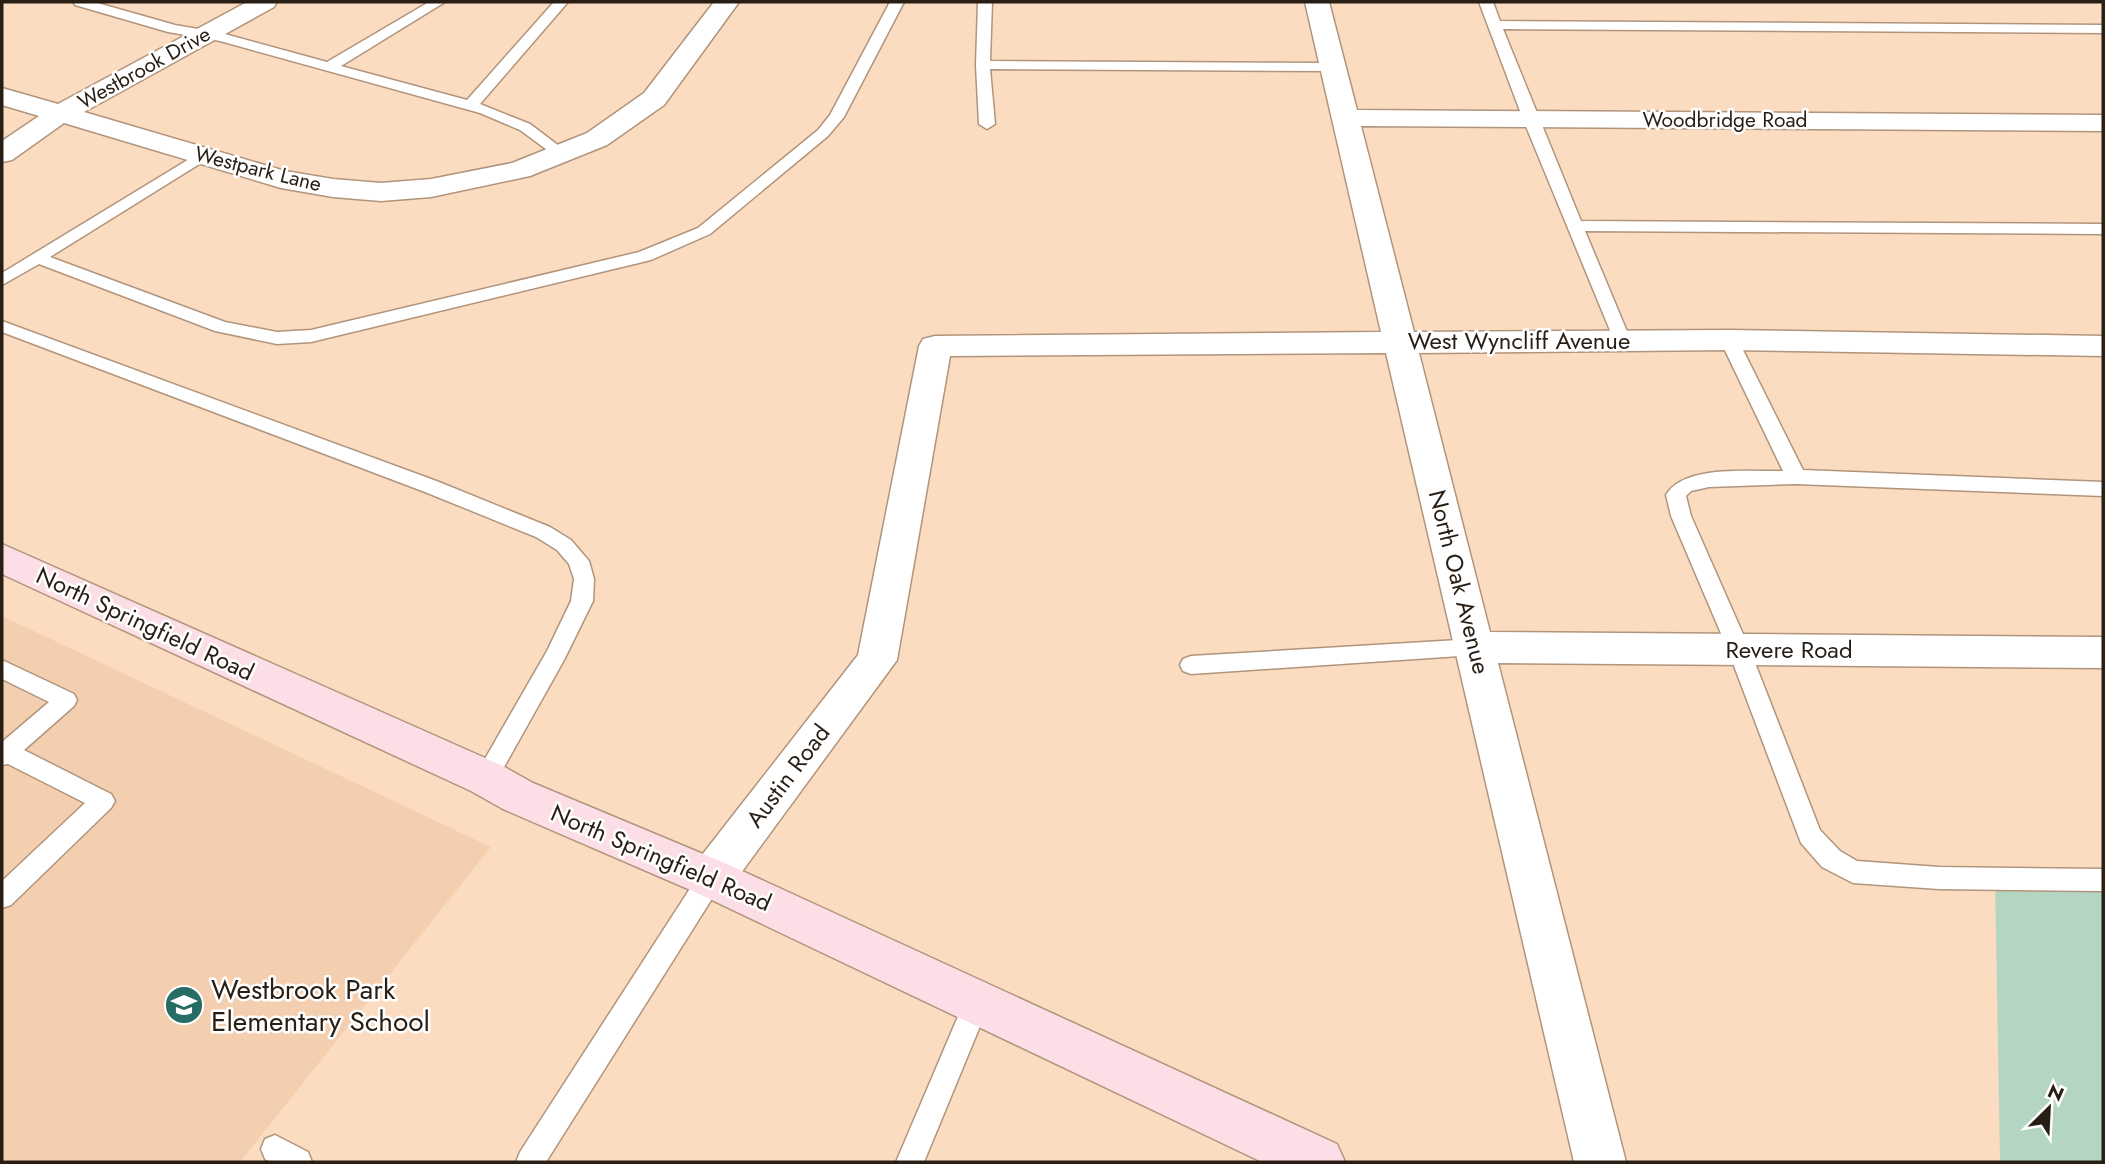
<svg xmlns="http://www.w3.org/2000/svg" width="2105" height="1164" viewBox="0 0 2105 1164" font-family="Jost,sans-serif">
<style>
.built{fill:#f4cfaf}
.green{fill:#b5d5c3}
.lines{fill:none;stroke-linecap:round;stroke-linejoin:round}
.service-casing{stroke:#b1947b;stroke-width:3}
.minor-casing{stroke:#b1947b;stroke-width:3}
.secondary-casing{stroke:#b1947b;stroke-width:3}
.service{fill:#fff;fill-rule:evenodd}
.minor{fill:#fff;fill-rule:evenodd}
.secondary{fill:#fcdfe6;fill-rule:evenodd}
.labels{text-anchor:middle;stroke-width:5;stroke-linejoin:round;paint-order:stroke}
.far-street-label{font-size:21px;fill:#291e14;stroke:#fff}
.street-label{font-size:24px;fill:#291e14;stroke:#fff}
.near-poi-label{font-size:28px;fill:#291e14;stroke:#fff;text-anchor:start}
</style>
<rect width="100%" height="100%" fill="#fbdcc1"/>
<!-- built -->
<path class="built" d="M 2,616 L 491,847 L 240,1162 L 2,1162 Z"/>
<!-- green -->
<path class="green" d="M 1995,878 L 2103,882 L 2103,1162 L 2000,1162 Z"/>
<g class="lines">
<!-- service casing -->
<g class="service-casing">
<path id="service" d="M 73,2 L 94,2 L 175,25 L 221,33 L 327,62 L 429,2 L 445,2 L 341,66 L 467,100 L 554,2 L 568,2 L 480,104 L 530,124 L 571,155 L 563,160 L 558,158 L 520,130 L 480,113 L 220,41 L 168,32 L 75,5 Z
M 890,2 L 904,2 L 844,117 L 828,136 L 710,234 L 651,260 L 311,342 L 277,344 L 215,331 L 39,264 L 2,285 L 2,273 L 204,150 L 209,152 L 212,155 L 209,158 L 50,257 L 225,322 L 277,332 L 311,330 L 639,252 L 698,228 L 818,130 L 830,115 Z
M 978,2 L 992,2 L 990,61 L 1333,63 L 1340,67 L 1333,71 L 990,69 L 995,124 L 987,129 L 979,124 L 976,65 Z
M 1479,2 L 1493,2 L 1500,21 L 2103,25 L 2103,33 L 1503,29 L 1581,221 L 2103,224 L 2103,234 L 1585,231 L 1631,341 L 1622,347 L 1616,345 L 1523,119 Z
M 2,321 L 439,482 L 550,527 L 571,540 L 589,561 L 594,579 L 593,601 L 564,660 L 494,785 L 486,788 L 478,785 L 474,778 L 547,651 L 571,601 L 574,579 L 569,564 L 557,550 L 536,537 L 425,492 L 2,332 Z
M 1729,334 L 1738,340 L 1803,470 L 2103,482 L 2103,496 L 1796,484 L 1709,487 L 1691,491 L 1686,496 L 1691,516 L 1750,650 L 1820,830 L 1840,851 L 1857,861 L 1939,867 L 2103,869 L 2103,891 L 1939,889 L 1853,883 L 1822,867 L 1801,843 L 1728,650 L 1671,516 L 1666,495 C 1684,464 1751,472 1783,471 L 1720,340 Z
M 1475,639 L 1483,641 L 1486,647 L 1483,653 L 1475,655 L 1191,674 L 1183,671 L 1180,665 L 1183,659 L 1191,656 Z
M 2,660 L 74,694 L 77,700 L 74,706 L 24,750 L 111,794 L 115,801 L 111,808 L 11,905 L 2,908 L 2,881 L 85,803 L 8,764 L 2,765 L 2,742 L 49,702 L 2,679 Z
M 711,867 L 720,870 L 723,878 L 720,886 L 546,1162 L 516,1162 L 520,1152 L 702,870 Z
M 977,990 L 986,993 L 990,1002 L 924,1162 L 896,1162 L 968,993 Z
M 275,1135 L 308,1152 L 312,1162 L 271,1162 L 265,1159 L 261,1149 L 265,1139 Z"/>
</g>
<!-- minor casing -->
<g class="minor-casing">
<path id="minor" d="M 247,2 L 277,2 L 274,7 L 84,112 L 285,171 L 333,179 L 381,183 L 431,179 L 512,163 L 587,133 L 644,93 L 714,2 L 739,2 L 664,105 L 607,145 L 530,176 L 431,197 L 381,201 L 333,197 L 281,188 L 64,123 L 12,160 L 2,162 L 2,141 L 39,116 L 2,105 L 2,88 L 58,104 Z
M 1305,2 L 1329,2 L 1357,110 L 2103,115 L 2103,131 L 1361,126 L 1414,332 L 1729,330 L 2103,336 L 2103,356 L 1729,350 L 1419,353 L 1490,632 L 2103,637 L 2103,668 L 1498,663 L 1626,1162 L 1574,1162 L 1386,353 L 950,356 L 897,660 L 727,892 L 711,898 L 695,892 L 688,878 L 695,864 L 858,655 L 919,346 L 923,339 L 935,336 L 1381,332 Z"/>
</g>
<!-- secondary casing -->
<g class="secondary-casing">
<path id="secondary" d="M 2,544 L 501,765 L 533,783 L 727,864 L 1337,1144 L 1345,1162 L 1262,1162 L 695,892 L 503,809 L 471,791 L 2,574 Z"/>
</g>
<!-- service -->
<use href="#service" class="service"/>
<!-- minor -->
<use href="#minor" class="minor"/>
<!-- secondary -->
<use href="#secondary" class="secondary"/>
</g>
<!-- icons -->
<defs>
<g id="school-disc" transform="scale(2.0125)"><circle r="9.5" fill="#256d65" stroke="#fff"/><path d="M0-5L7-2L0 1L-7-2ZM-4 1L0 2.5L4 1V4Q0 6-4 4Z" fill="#fff"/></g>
</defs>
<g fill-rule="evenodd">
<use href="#school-disc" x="184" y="1005"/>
</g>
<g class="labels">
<!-- far-street labels -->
<g class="far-street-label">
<text transform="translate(144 68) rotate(-29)" y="7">Westbrook Drive</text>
<text x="1725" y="127">Woodbridge Road</text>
<text transform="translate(258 169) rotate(14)" y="7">Westpark Lane</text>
</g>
<!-- street labels -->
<g class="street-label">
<text x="1519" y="349">West Wyncliff Avenue</text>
<text transform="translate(1459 582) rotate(76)" y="8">North Oak Avenue</text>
<text transform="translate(145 624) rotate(25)" y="8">North Springfield Road</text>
<text x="1789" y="658">Revere Road</text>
<text transform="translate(788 776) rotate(-53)" y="8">Austin Road</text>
<text transform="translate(661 858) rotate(23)" y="8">North Springfield Road</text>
</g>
<!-- near-poi labels -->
<g class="near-poi-label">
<text x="211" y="999">Westbrook Park<tspan x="211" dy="32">Elementary School</tspan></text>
</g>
</g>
<!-- border -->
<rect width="2105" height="1164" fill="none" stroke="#291e14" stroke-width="7"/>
<!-- north arrow -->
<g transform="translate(2049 1108) rotate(24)" stroke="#ffffff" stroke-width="5" paint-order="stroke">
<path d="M0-5L12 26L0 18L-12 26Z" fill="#291e14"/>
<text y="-10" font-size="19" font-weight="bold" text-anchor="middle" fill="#291e14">N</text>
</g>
</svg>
